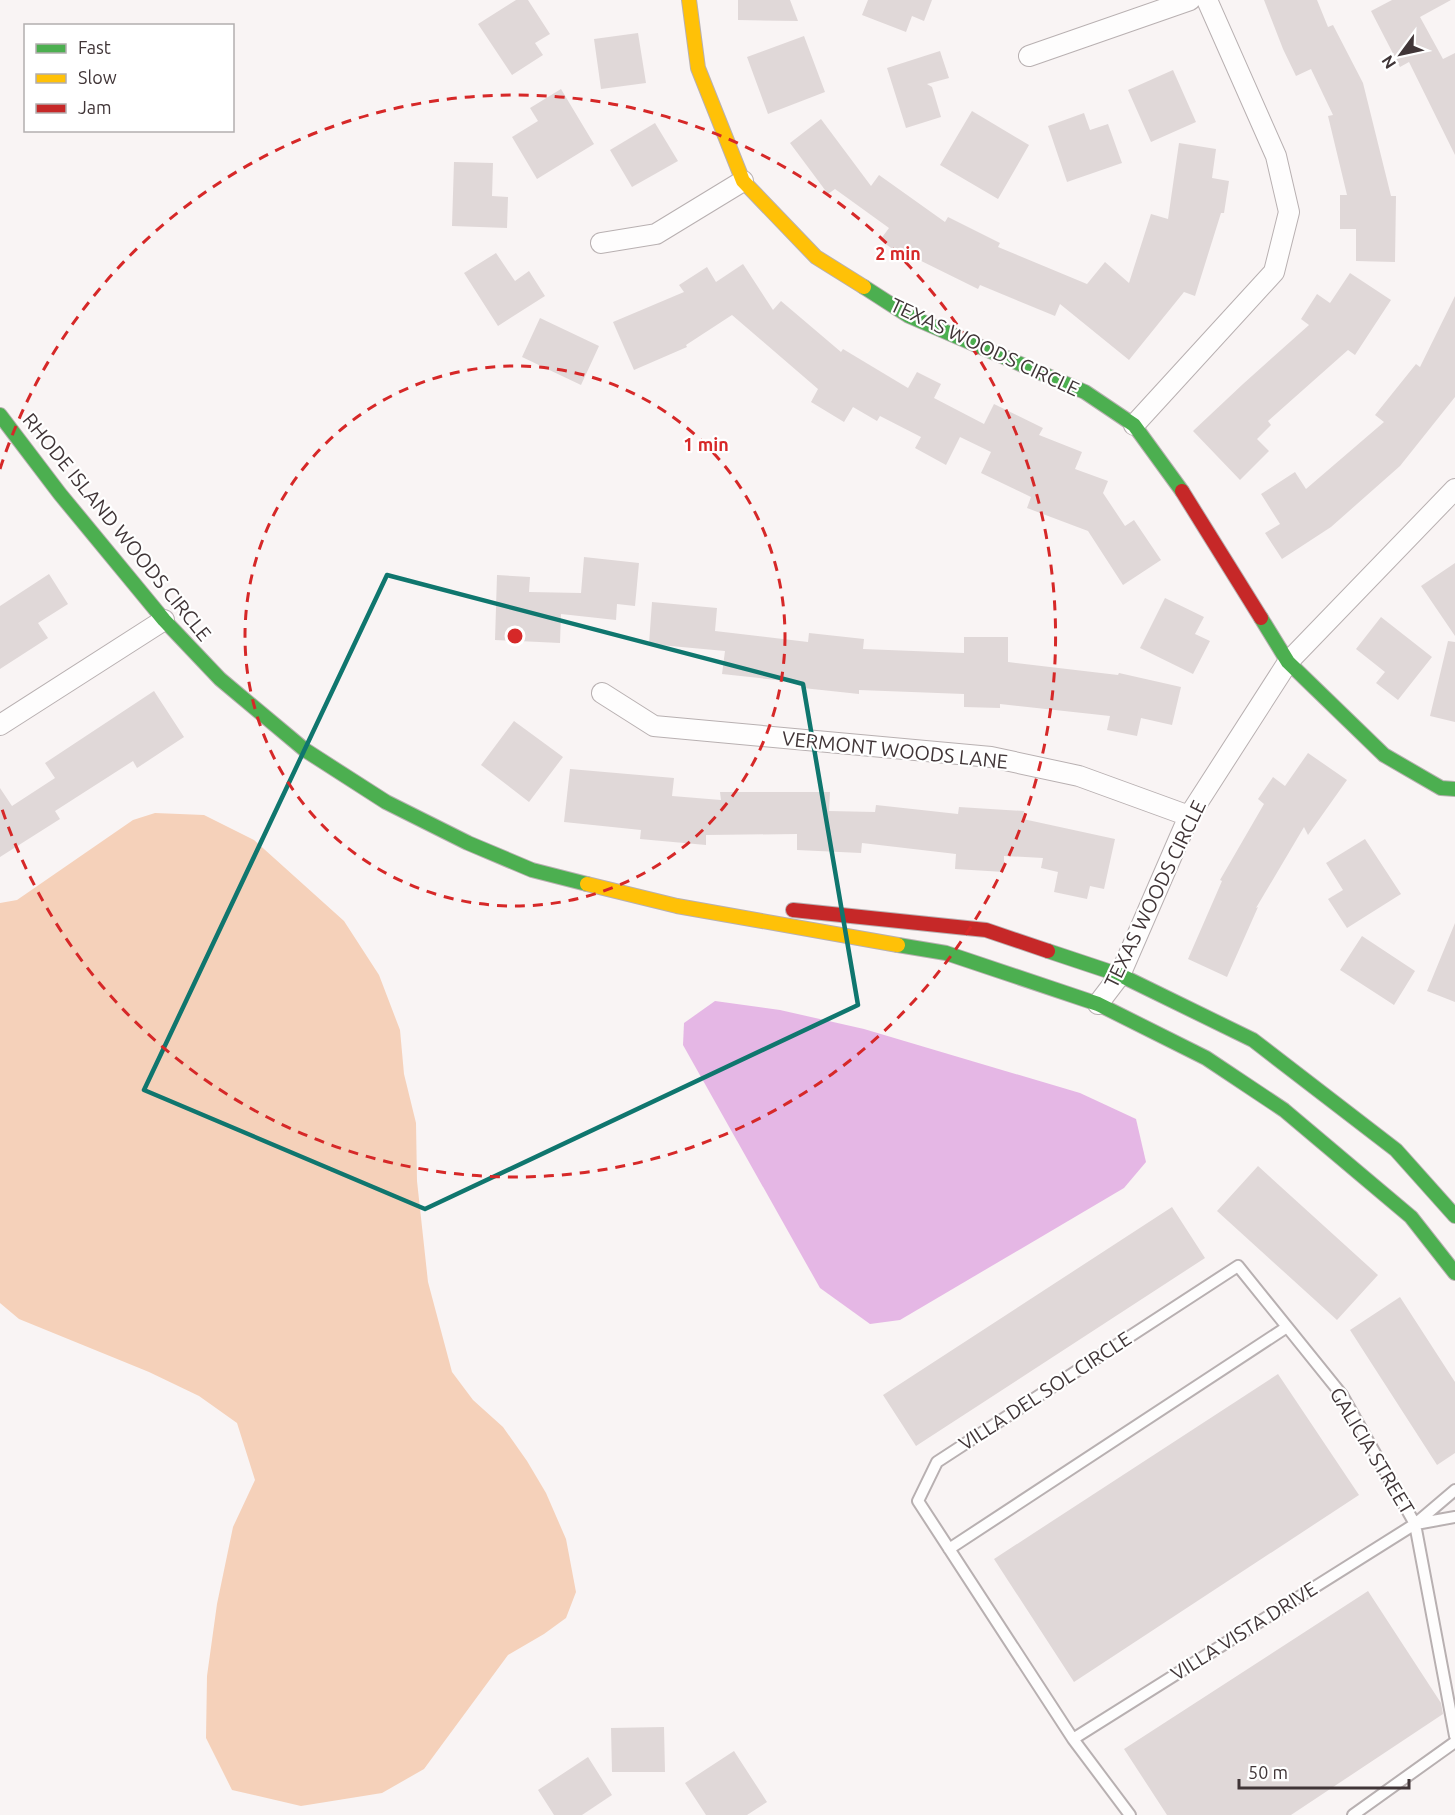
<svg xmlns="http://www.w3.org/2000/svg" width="1455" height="1815" viewBox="0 0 1455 1815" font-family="Ubuntu,sans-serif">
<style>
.green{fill:#f5d1ba}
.water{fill:#e5b7e5}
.building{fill:#e0d8d8}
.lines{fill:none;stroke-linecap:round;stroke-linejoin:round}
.lane-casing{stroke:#b8b0b1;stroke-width:14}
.street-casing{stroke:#b8b0b1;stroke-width:22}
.fast-casing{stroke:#b8b0b1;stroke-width:16}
.slow-casing{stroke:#b8b0b1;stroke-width:16}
.jam-casing{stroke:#b8b0b1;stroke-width:16}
.lane{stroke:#fefdfd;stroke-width:10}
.street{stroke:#fefdfd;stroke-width:20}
.fast{stroke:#4caf50;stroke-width:14}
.slow{stroke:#ffc107;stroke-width:14}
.jam{stroke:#c62828;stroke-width:14}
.marked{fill:none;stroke:#0f766e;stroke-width:4.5;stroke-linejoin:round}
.ring{fill:none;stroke:#d62828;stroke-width:3;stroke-dasharray:10 8}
.labels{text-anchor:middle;stroke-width:4.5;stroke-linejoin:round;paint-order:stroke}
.street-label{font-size:20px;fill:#403537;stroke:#fff}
.centre{fill:#d62828;stroke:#fff;stroke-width:3}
.ring-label{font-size:18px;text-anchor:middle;font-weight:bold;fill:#d62828;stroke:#fff;stroke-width:4.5;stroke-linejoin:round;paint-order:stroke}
</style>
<rect width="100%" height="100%" fill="#f9f4f4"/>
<!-- green -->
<path class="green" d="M 155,813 L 204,815 L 254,840 L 344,921 L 379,975 L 400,1030 L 404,1074 L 416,1123 L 417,1181 L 428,1282 L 452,1372 L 473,1400 L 503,1427 L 527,1461 L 546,1493 L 566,1539 L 576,1592 L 566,1618 L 544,1634 L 508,1655 L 424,1769 L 382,1793 L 301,1806 L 232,1790 L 206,1738 L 207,1676 L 217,1604 L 233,1527 L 255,1480 L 237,1423 L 199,1396 L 149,1372 L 19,1319 L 0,1303 L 0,903 L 17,900 L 133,820 Z"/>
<!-- water -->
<path class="water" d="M 715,1001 L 780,1010 L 864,1029 L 1080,1093 L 1136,1119 L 1146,1162 L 1124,1188 L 900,1320 L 870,1324 L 820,1288 L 683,1045 L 684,1023 Z"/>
<!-- building -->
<path class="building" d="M 516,0 L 528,0 L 550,34 L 535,43 L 543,55 L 512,75 L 478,24 Z
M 738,0 L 790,0 L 798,21 L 738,20 Z
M 868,0 L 932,0 L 924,21 L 912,16 L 906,32 L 862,15 Z
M 1264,0 L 1317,0 L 1328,27 L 1333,25 L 1363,83 L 1391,196 L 1396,196 L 1395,262 L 1356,261 L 1356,229 L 1340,229 L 1340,195 L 1347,195 L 1328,116 L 1333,115 L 1311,69 L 1296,76 L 1283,49 Z
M 1392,0 L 1451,0 L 1420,17 L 1443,59 L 1455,53 L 1455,155 L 1409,62 L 1400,67 L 1371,11 Z
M 638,33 L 646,83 L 601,89 L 594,39 Z
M 804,36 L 825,92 L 768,114 L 747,57 Z
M 940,51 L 949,78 L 927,84 L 932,87 L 941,117 L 906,128 L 887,68 Z
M 1173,70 L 1196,122 L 1151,142 L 1128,90 Z
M 561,89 L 594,144 L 537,179 L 512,137 L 538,121 L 530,108 Z
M 972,111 L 1029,145 L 998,199 L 940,165 Z
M 1084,113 L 1090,130 L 1108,124 L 1122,163 L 1067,182 L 1048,126 Z
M 821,119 L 871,186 L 879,175 L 945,222 L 948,217 L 1000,243 L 998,247 L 1087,284 L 1105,262 L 1129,283 L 1151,214 L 1168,219 L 1179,143 L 1216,149 L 1212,178 L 1229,181 L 1224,213 L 1221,213 L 1195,296 L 1184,292 L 1129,360 L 1060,304 L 1055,316 L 980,285 L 978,289 L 903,252 L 901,255 L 880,240 L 889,228 L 835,189 L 828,194 L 790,143 Z
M 655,123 L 678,161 L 632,187 L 610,150 Z
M 454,162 L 493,163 L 492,196 L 508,197 L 507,228 L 452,226 Z
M 496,253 L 515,281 L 529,271 L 545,296 L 498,326 L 464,273 Z
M 743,264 L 773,310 L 781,301 L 841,352 L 843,349 L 908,388 L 917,372 L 941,384 L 934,398 L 984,424 L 994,404 L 1043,428 L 1039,435 L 1082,452 L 1075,469 L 1108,481 L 1103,493 L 1125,526 L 1134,520 L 1161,560 L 1123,585 L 1088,531 L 1027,508 L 1031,497 L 981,473 L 991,452 L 960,437 L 946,465 L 915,448 L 921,437 L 880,416 L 877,421 L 853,407 L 844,422 L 811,402 L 818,389 L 732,315 L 686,345 L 687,347 L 634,370 L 613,322 L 684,292 L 679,285 L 707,267 L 716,282 Z
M 1350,273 L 1391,300 L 1355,355 L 1348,350 L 1268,421 L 1271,425 L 1257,439 L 1269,451 L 1240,480 L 1193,431 L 1243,384 L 1309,325 L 1301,319 L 1317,294 L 1330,303 Z
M 1455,296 L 1455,397 L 1400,466 L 1331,527 L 1282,559 L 1265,533 L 1280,524 L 1261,494 L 1295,472 L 1306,489 L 1384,422 L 1375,415 L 1416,364 L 1420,367 Z
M 540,318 L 599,346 L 581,385 L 522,357 Z
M 584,557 L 639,563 L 635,606 L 617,604 L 616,620 L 561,614 L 560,643 L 495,640 L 497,575 L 530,577 L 529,592 L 581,593 Z
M 1455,563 L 1455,636 L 1421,586 Z
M 49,574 L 68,604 L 38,623 L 48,638 L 0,669 L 0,606 Z
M 1165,598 L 1204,617 L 1195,634 L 1210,641 L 1193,674 L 1140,648 Z
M 652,602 L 717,608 L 715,631 L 808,642 L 809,633 L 864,639 L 863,649 L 964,653 L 964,637 L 1008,637 L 1008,662 L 1118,675 L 1119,673 L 1181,687 L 1172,725 L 1141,718 L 1137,736 L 1107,730 L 1110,716 L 1000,704 L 1000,708 L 964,707 L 964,694 L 859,690 L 859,694 L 803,688 L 804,683 L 722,674 L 725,651 L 649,644 Z
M 1381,617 L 1432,657 L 1398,700 L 1376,683 L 1385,672 L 1356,649 Z
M 1448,641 L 1455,642 L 1455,722 L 1430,716 Z
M 154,691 L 184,737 L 137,768 L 133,761 L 55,811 L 60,819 L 0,857 L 0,788 L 12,806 L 55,778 L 45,763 Z
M 514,721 L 563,757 L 529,802 L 481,765 Z
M 1308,753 L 1347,780 L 1308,835 L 1304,827 L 1256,908 L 1258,907 L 1227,977 L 1188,959 L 1222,881 L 1220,880 L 1264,804 L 1258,799 L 1273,777 L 1285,786 Z
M 570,769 L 674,778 L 672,796 L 721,800 L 720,792 L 830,792 L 829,811 L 875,812 L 876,805 L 958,814 L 959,807 L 1024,811 L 1023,819 L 1115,839 L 1104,889 L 1090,886 L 1087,899 L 1054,892 L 1058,872 L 1041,868 L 1043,858 L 1004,856 L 1004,872 L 955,869 L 956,854 L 862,843 L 861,853 L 797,850 L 797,834 L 706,835 L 706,845 L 640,839 L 641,830 L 564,822 Z
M 1365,839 L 1401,894 L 1347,928 L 1328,899 L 1343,890 L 1326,863 Z
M 1455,923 L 1455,1002 L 1427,991 Z
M 1362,936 L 1415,971 L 1394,1005 L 1340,970 Z
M 1258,1166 L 1378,1275 L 1337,1320 L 1217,1211 Z
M 1172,1207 L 1205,1258 L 916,1446 L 883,1395 Z
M 1400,1297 L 1455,1382 L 1455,1453 L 1437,1465 L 1350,1330 Z
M 1278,1374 L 1359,1495 L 1074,1682 L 994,1559 Z
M 1368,1591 L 1441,1703 L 1443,1714 L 1291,1815 L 1167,1815 L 1124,1749 Z
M 664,1727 L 665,1772 L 612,1772 L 611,1728 Z
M 734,1751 L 767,1802 L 747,1815 L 706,1815 L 685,1783 Z
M 588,1757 L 612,1795 L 582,1815 L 554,1815 L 538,1790 Z"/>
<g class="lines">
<!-- lane casing -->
<g class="lane-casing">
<path id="lane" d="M 1416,1524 L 1455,1517
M 949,1549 L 1287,1327
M 1073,1739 L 1415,1524 L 1455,1490
M 1130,1815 L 1073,1739 L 918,1501 L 937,1462 L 1238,1266 L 1342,1395 L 1415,1524 L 1455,1736
M 1353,1815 L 1455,1742"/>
</g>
<!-- street casing -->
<g class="street-casing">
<path id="street" d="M 1029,56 L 1190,0
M 601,243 L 656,234 L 743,181
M 1134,425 L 1274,272 L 1289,212 L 1276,156 L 1207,0
M 602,693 L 654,726 L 991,757 L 1079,776 L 1189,816
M 0,725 L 164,620
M 1098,1004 L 1120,975 L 1189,816 L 1288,662 L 1455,489"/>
</g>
<!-- fast casing -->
<g class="fast-casing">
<path id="fast" d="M 864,287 L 909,316 L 1085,392 L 1134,425 L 1182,491
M 0,415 L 60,494 L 164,620 L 220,679 L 305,750 L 386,802 L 468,843 L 532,870 L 587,884
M 1261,618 L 1288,662 L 1384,755 L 1441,788 L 1455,789
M 898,945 L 946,953 L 1098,1004 L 1206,1058 L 1284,1110 L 1411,1217 L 1455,1273
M 1048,951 L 1120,975 L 1253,1040 L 1396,1150 L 1455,1216"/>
</g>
<!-- slow casing -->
<g class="slow-casing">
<path id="slow" d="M 689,0 L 698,68 L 743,181 L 816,257 L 864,287
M 587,884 L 677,906 L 898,945"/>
</g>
<!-- jam casing -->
<g class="jam-casing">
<path id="jam" d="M 1182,491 L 1261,618
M 793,910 L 986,930 L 1048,951"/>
</g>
<!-- lane -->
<use href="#lane" class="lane"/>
<!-- street -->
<use href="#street" class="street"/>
<!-- fast -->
<use href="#fast" class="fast"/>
<!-- slow -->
<use href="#slow" class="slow"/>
<!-- jam -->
<use href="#jam" class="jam"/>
</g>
<!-- marked area -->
<path class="marked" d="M 387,575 L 803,684 L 858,1005 L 425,1209 L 144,1090 Z"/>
<!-- distance rings -->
<g class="ring">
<circle cx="515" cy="636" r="270"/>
<path d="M0 469A541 541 0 1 1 0 803"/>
</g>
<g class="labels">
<!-- street labels -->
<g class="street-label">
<text transform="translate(985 347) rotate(25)" y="7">TEXAS WOODS CIRCLE</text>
<text transform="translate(117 527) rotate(51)" y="7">RHODE ISLAND WOODS CIRCLE</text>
<text transform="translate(895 750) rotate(6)" y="7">VERMONT WOODS LANE</text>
<text transform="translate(1155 894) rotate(-64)" y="7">TEXAS WOODS CIRCLE</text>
<text transform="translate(1045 1391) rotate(-33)" y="7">VILLA DEL SOL CIRCLE</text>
<text transform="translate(1372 1451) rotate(59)" y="7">GALICIA STREET</text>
<text transform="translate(1244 1631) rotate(-32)" y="7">VILLA VISTA DRIVE</text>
</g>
</g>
<circle cx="515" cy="636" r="9" class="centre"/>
<g class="ring-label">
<text x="898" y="260">2 min</text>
<text x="706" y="451">1 min</text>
</g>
<!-- legend -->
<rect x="24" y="24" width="210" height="108" fill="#ffffff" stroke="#b3aeaf" stroke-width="1.5"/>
<rect x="36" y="44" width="30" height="9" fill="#4caf50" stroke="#b3aeaf" stroke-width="1.5"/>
<text x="78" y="54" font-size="18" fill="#403537">Fast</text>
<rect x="36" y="74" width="30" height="9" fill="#ffc107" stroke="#b3aeaf" stroke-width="1.5"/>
<text x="78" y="84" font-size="18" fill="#403537">Slow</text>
<rect x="36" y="104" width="30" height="9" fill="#c62828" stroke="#b3aeaf" stroke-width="1.5"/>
<text x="78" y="114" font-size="18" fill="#403537">Jam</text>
<!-- north arrow -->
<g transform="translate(1401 54) rotate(237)" stroke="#ffffff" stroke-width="4.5" paint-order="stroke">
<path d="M0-4.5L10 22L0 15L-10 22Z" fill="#403537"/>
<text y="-9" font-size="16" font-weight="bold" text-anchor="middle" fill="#403537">N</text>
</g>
<!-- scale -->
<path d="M1239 1779v9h170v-9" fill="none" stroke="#403537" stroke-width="3"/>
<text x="1248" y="1779" font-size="18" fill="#403537" stroke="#ffffff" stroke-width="4.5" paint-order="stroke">50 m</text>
</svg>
